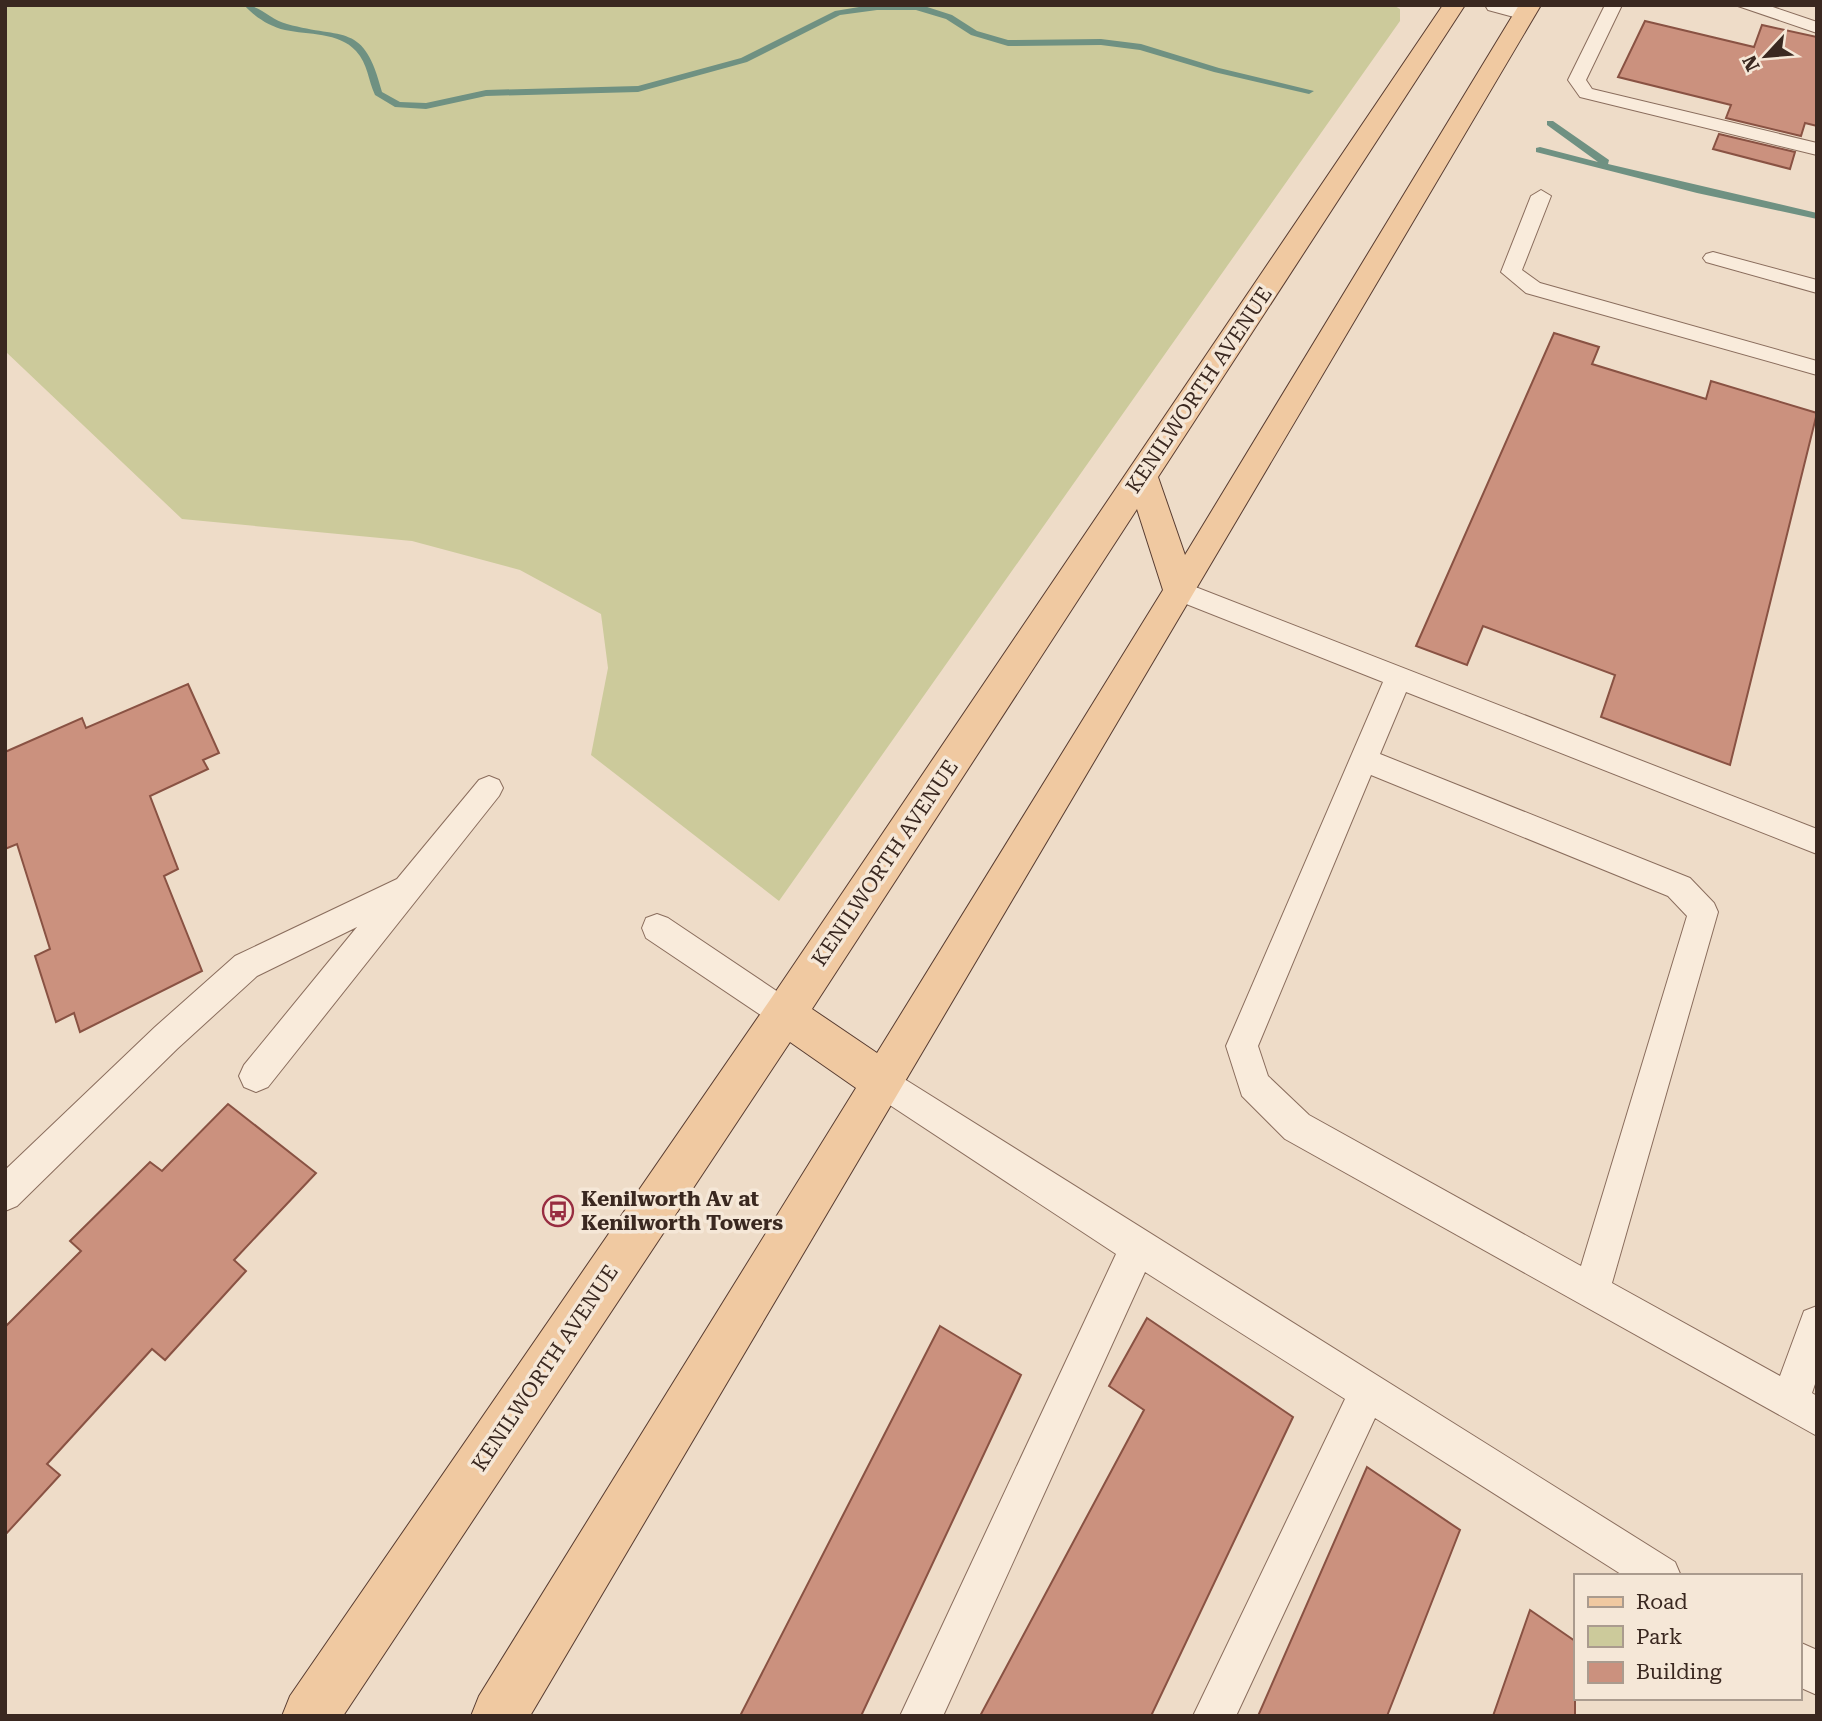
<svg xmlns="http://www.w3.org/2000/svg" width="1822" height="1721" viewBox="0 0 1822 1721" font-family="'Roboto Serif',serif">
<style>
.green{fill:#ccca9b}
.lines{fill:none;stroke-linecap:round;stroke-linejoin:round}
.stream{fill:#6f9182;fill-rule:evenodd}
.building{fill:#cb917e;stroke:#895243;stroke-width:2}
.lane-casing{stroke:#8a6d5d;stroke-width:2}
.street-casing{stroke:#8a6d5d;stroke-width:2}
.primary-casing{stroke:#583c31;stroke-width:2}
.lane{fill:#f9ebdb;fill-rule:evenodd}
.street{fill:#f9ebdb;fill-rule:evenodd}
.primary{fill:#f0c9a1;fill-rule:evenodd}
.labels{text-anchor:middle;stroke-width:7;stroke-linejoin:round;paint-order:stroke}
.street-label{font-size:21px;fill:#3a2820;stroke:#f5e7d7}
.poi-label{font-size:21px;font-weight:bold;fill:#3a2820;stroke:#f5e7d7;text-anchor:start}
</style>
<rect width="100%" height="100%" fill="#eedcc8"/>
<!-- green -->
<path class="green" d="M 5,5 L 1393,5 L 1400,9 L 1400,21 L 779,901 L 591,755 L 608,668 L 601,614 L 520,570 L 412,541 L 182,519 L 5,351 Z"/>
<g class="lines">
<!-- stream -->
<path class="stream" d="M 244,5 C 260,5 271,20 287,24 C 344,40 364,21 382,92 L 400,102 L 426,103 L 486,90 L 638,86 L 741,58 L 835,11 L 871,5 L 921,5 L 952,15 L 977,31 L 1008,40 L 1101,39 L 1141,44 L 1219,68 L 1314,91 L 1309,94 L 1214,72 L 1140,50 L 1101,45 L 1008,46 L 971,35 L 946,19 L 916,10 L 877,10 L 840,15 L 747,62 L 638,92 L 486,96 L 426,109 L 395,107 L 375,95 C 368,80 368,64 356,51 C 339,32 308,35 285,30 C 269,26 255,17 244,5 Z
M 1547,121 L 1553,121 L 1609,160 L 1608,164 L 1817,213 L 1817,219 L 1697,193 L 1536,152 L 1536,148 L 1540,147 L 1598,162 L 1547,125 Z"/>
</g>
<!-- building -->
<path class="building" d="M 1645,21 L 1754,47 L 1762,25 L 1817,37 L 1817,126 L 1805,123 L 1801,136 L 1726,118 L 1731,105 L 1618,77 Z
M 1719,134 L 1795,152 L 1790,169 L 1713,149 Z
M 1554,333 L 1599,347 L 1592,364 L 1706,399 L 1711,381 L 1817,413 L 1730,765 L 1601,717 L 1615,675 L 1483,626 L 1467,665 L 1416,646 Z
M 188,684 L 219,753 L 203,760 L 208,769 L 150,796 L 178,869 L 164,876 L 202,971 L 80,1032 L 74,1013 L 56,1022 L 35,956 L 50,949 L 17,844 L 5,849 L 5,752 L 82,718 L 86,728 Z
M 228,1104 L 316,1173 L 234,1260 L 246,1271 L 165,1360 L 152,1349 L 47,1464 L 60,1475 L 5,1535 L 5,1327 L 81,1251 L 70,1241 L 150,1162 L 162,1171 Z
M 1147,1318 L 1293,1417 L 1151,1716 L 980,1716 L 1144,1410 L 1109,1386 Z
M 940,1326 L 1021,1375 L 861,1716 L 740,1716 Z
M 1367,1467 L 1460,1530 L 1387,1716 L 1258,1716 Z
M 1530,1610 L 1575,1641 L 1575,1716 L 1493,1716 Z"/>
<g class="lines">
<!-- lane casing -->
<g class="lane-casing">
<path id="lane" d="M 1605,5 L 1622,5 L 1586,80 L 1592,89 L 1817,143 L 1817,155 L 1580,97 L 1568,80 Z
M 1735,5 L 1767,5 L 1817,22 L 1817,33 Z
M 1541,190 L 1551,196 L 1522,270 L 1540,283 L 1817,361 L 1817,375 L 1526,293 L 1501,272 L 1531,196 Z
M 1713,252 L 1817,280 L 1817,293 L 1706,262 L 1703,258 L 1706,254 Z
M 1180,581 L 1817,829 L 1817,854 L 1406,692 L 1380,754 L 1690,878 L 1714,903 L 1718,912 L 1612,1283 L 1780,1376 L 1804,1311 L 1817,1306 L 1817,1378 L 1812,1393 L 1817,1396 L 1817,1436 L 1285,1139 L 1242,1096 L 1226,1046 L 1383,682 L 1171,598 L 1167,591 L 1171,584 ZM 1371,775 L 1668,896 L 1687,916 L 1581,1266 L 1309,1115 L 1268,1076 L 1258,1046 Z
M 489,776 L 499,780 L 503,788 L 499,796 L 268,1087 L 256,1092 L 244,1087 L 239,1076 L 244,1065 L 357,927 L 257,976 L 177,1049 L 17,1206 L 5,1211 L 5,1170 L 155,1027 L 235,956 L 397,879 L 479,780 Z
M 657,914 L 668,918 L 796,1004 L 801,1014 L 796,1024 L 785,1029 L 774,1024 L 646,938 L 642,928 L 646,918 Z
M 882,1065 L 1675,1562 L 1681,1576 L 1624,1576 L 1375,1418 L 1236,1716 L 1193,1716 L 1345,1399 L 1145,1272 L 943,1716 L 900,1716 L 1116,1254 L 870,1092 L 865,1081 L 870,1070 Z
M 1799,1642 L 1817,1650 L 1817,1695 L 1799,1687 Z"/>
</g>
<!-- street casing -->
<g class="street-casing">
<path id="street" d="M 1485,5 L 1533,8 L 1536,13 L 1525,20 L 1488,10 Z"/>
</g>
<!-- primary casing -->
<g class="primary-casing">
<path id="primary" d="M 1443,5 L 1465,5 L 1158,477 L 1185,555 L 1519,5 L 1541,5 L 530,1716 L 471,1716 L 479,1696 L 856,1088 L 790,1042 L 343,1716 L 282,1716 L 290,1696 L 770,1000 ZM 1137,509 L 1163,590 L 877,1053 L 812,1009 Z"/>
</g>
<!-- lane -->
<use href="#lane" class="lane"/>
<!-- street -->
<use href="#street" class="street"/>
<!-- primary -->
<use href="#primary" class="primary"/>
</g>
<!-- icons -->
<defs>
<g id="bus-ring" transform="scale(1.575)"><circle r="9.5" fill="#f5e7d7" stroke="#982d41" stroke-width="1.5"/><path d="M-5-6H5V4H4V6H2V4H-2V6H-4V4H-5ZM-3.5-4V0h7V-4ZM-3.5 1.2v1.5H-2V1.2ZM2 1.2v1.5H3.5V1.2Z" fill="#982d41"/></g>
</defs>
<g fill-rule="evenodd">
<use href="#bus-ring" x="558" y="1211"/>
</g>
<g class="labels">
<!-- street labels -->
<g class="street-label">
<text transform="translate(1199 390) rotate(-56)" y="7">KENILWORTH AVENUE</text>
<text transform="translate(885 863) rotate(-56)" y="7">KENILWORTH AVENUE</text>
<text transform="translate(545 1368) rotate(-56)" y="7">KENILWORTH AVENUE</text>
</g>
<!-- poi labels -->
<g class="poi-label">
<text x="581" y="1206">Kenilworth Av at<tspan x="581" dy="24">Kenilworth Towers</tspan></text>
</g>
</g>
<!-- border -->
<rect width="1822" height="1721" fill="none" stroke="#3a2820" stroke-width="14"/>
<!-- legend -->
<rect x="1574" y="1574" width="228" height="126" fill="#f5e7d7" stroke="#aa9b8e" stroke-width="2"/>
<rect x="1588" y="1597" width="35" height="10" fill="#f0c9a1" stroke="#aa9b8e" stroke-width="2"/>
<text x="1636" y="1609" font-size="21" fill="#3a2820">Road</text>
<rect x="1588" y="1626" width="35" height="21" fill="#ccca9b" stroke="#aa9b8e" stroke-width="2"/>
<text x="1636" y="1644" font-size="21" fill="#3a2820">Park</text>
<rect x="1588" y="1662" width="35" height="21" fill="#cb917e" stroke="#aa9b8e" stroke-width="2"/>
<text x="1636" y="1679" font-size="21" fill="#3a2820">Building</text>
<!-- north arrow -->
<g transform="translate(1766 56) rotate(244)" stroke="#f5e7d7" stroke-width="5" paint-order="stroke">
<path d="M0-5L12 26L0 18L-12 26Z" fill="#3a2820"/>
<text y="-10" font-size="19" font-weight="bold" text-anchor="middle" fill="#3a2820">N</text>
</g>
</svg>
